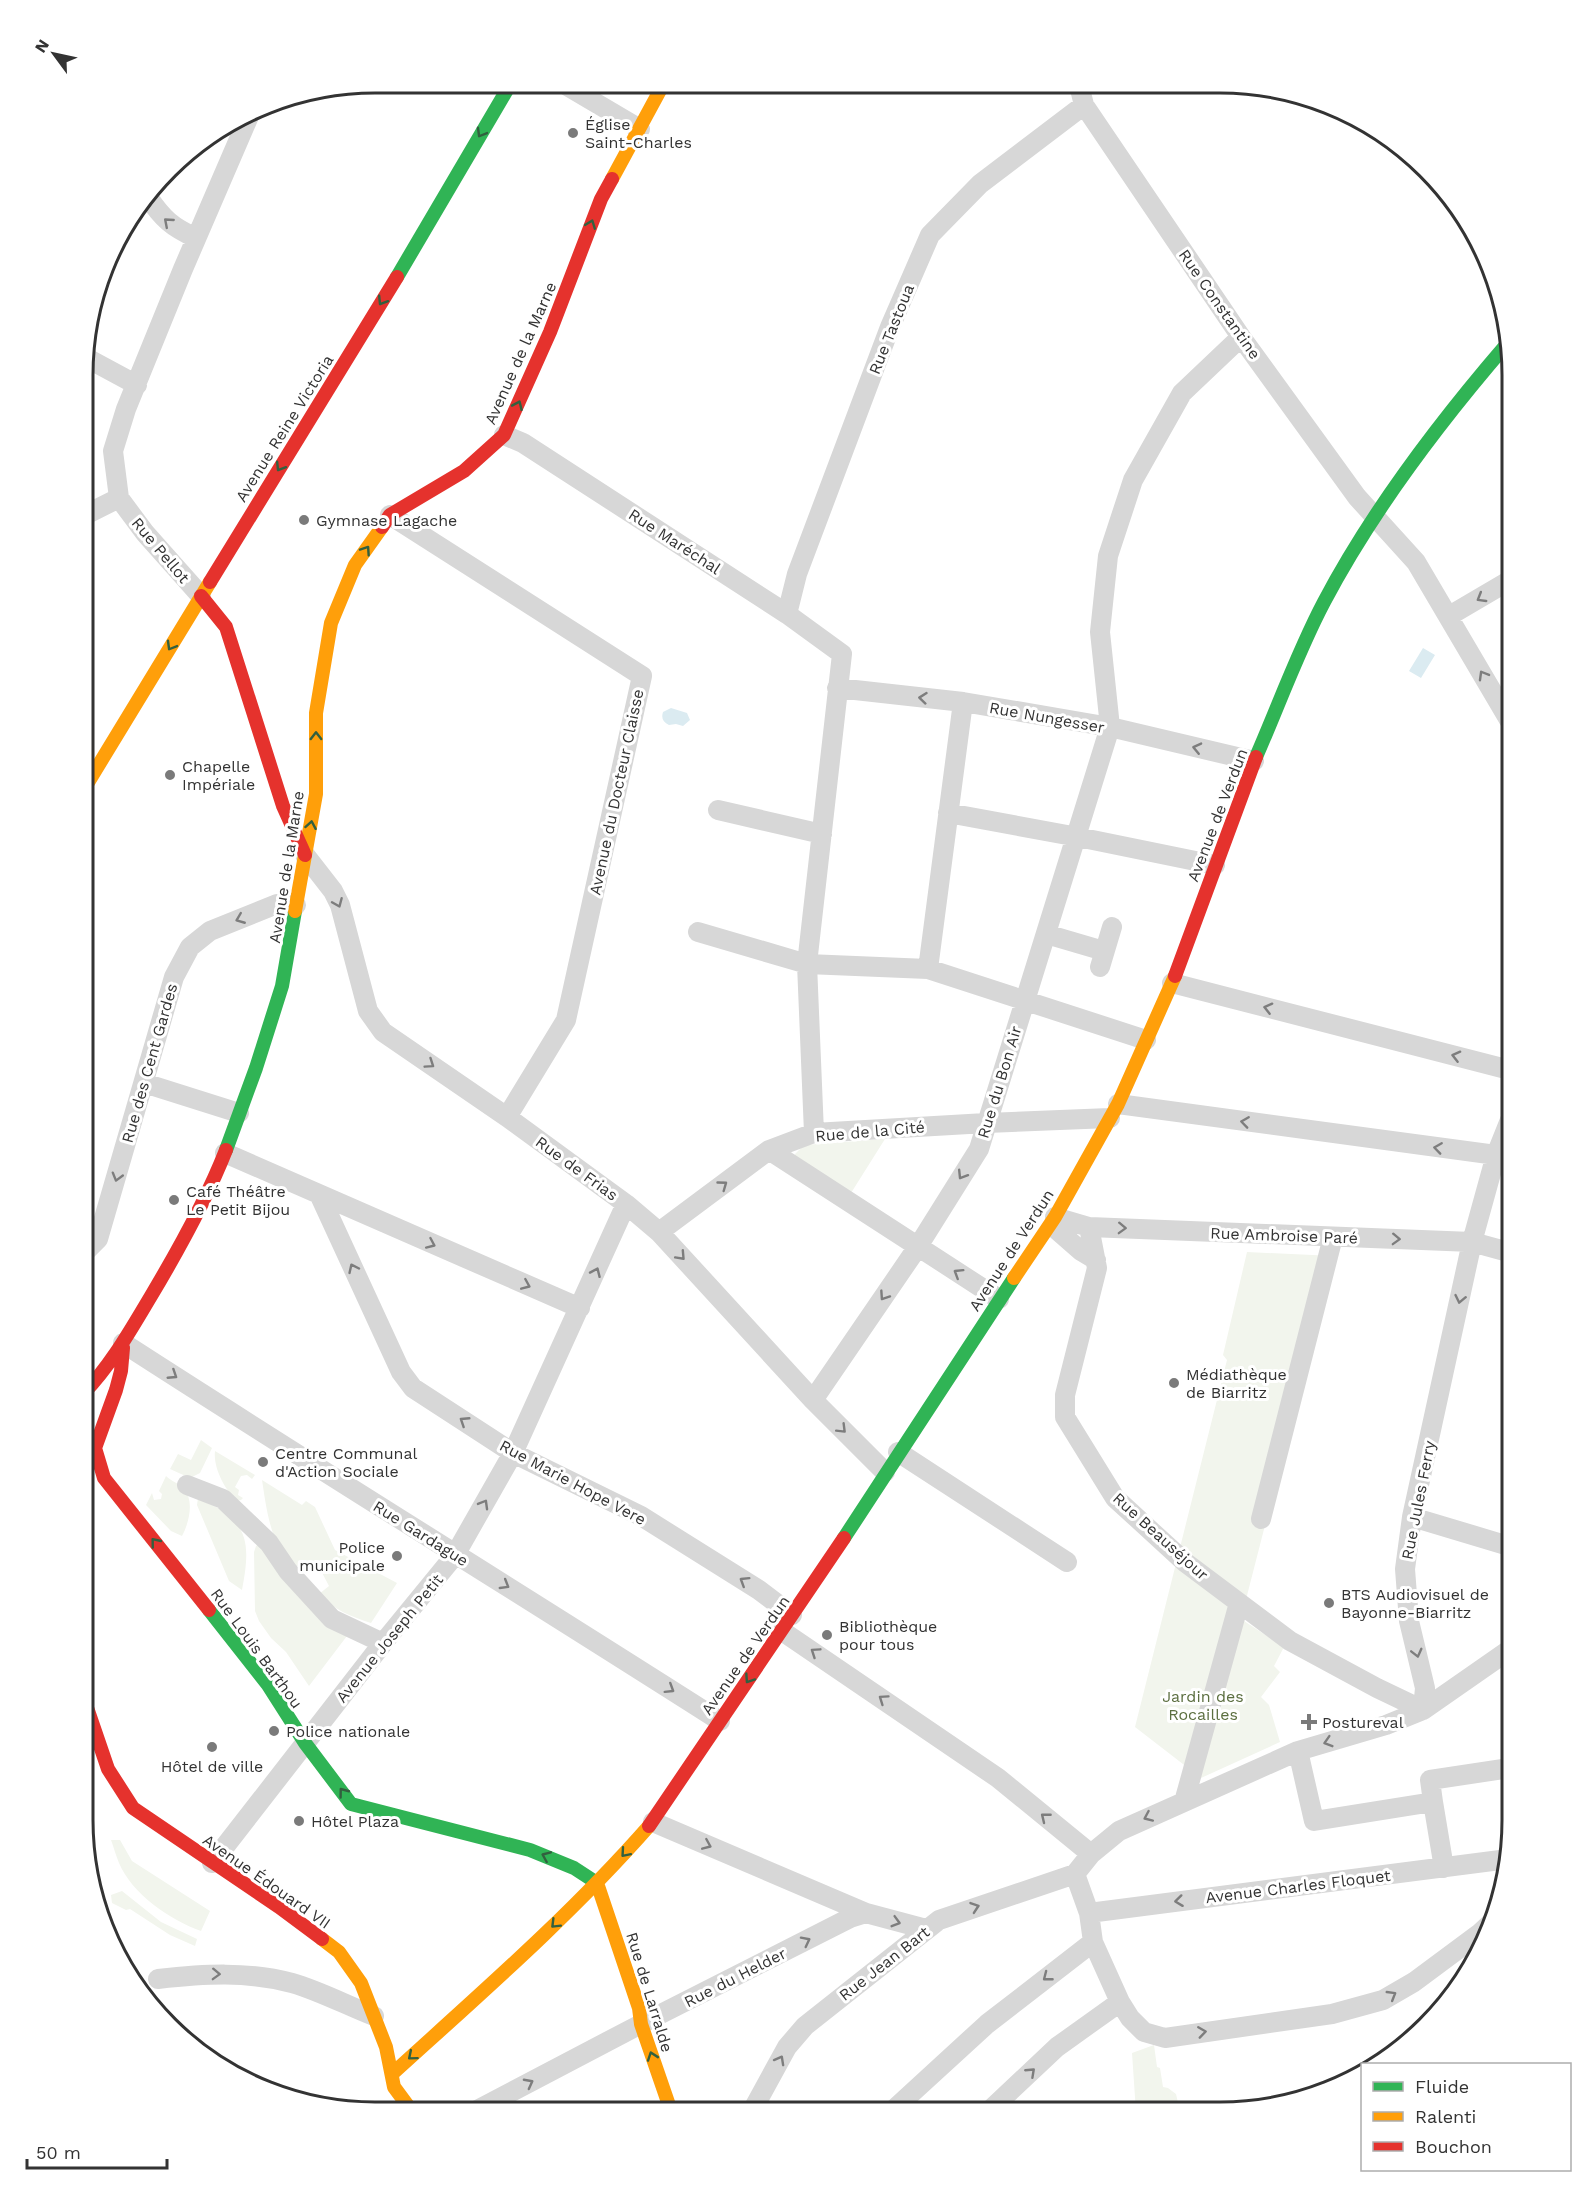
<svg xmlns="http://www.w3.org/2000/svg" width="1595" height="2195" viewBox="0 0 1595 2195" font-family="'Work Sans',sans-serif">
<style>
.green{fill:#f2f5ed}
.water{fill:#dbebf1}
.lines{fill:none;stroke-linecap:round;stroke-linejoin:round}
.street{stroke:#d7d7d7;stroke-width:20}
.fast{stroke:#30b455;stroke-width:14}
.slow{stroke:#ff9f0a;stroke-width:14}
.jam{stroke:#e5322d;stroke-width:14}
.oneway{stroke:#32603f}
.oneway2{stroke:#7d7d7d}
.poi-dot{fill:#7a7a7a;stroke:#fff;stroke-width:2}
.labels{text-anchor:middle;stroke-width:6;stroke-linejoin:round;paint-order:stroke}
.poi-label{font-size:16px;fill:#333;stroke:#fff;text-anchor:start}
.street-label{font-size:16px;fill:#333;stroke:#fff}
.park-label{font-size:16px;fill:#5c6f40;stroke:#fff}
.rim{fill:none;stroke:#333;stroke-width:3}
</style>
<rect width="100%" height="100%" fill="#fff"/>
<!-- green -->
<path class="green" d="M 885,1139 L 851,1193 L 794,1159 L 795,1154 L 804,1145 Z
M 1247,1252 L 1334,1256 L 1241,1619 L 1284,1647 L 1274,1666 L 1280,1672 L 1261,1697 L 1269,1705 L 1280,1742 L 1201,1778 L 1135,1727 L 1227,1360 L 1223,1355 Z
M 201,1440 L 212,1448 L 200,1473 L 190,1478 L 170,1469 L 178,1454 L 191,1460 Z
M 215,1451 L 255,1475 L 252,1479 L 247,1475 L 241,1476 L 235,1487 L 239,1490 L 238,1495 L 243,1498 L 241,1500 L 237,1501 C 225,1490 213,1468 215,1451 Z
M 166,1476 C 171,1481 178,1483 183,1488 C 195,1500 189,1523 182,1536 L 171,1531 L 146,1505 L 152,1493 L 154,1500 L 161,1499 L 162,1494 L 159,1491 Z
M 262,1480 L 302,1505 L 306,1501 L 315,1507 L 335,1550 L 397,1583 L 371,1623 C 350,1616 334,1610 319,1594 L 329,1586 L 318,1565 C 311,1566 301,1569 295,1565 C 271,1552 266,1505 262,1480 Z
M 198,1498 C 247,1520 252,1538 242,1590 L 229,1581 L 197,1505 Z
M 259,1544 L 350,1632 L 309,1686 L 286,1652 L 271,1638 L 259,1621 L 255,1611 L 254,1552 L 256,1546 Z
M 111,1840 L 120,1840 L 132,1861 L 210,1911 L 201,1931 C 170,1920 132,1894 119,1863 C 116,1856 114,1848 111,1840 Z
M 122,1891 L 161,1922 L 197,1939 L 195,1946 L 170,1935 L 130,1909 L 126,1910 L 112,1903 L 111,1895 Z
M 1154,2045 L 1157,2067 L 1160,2068 L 1163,2087 L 1168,2088 L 1176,2094 L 1179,2107 L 1233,2104 L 1294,2093 L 1296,2095 L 1221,2112 L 1136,2112 L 1132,2053 Z"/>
<!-- water -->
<path class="water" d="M 1423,648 L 1435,655 L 1421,678 L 1409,671 Z
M 671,708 L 687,713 L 690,720 L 683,726 L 676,724 L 669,725 C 663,722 661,718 663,712 Z"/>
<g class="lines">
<!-- street -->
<path class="street" d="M 562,83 L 640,129
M 1079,85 L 1084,105 L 1241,337 L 1357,497 L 1416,562 L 1512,725
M 148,197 C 163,219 172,227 196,238
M 85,357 L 137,385
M 504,435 L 523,443 L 787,614 L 842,654 L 807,964 L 814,1133
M 85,515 L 119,498
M 390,515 L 642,676 L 566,1020 L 507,1117
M 201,596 L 145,533 L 119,498 L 113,451 L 126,409 L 183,269 L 249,116
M 787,614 L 797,574 L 890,327 L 930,235 L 980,184 L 1084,105
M 1449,616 L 1512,579
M 837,688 L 963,702 L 1110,727 L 1254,761
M 718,810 L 822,834
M 948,813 L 1078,837 L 1215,865
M 305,855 L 333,891 L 340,905 L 368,1011 L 383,1032 L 507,1117 L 626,1204 L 659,1232 L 813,1400 L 885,1472
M 698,932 L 807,964 L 928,969 L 1146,1040
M 1046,934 L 1104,951
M 1100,967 L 1112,927
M 928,969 L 963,702
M 1172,983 L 1506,1069 L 1512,1073
M 144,1083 L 239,1113
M 1118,1104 L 1496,1155
M 769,1150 L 999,1299
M 225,1153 L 580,1308
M 320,1196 L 401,1372 L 413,1388 L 513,1453 L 641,1516 L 759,1590 L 792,1615
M 1089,1227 L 1097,1268 L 1065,1395 L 1065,1417 L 1115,1498 L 1186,1563 L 1290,1641 L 1377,1688 L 1423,1710
M 659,1232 L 769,1150 L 814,1133 L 986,1123 L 1110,1118
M 83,1254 L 98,1239 L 174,977 L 190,947 L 210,931 L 277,904 L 296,905
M 1096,1260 L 1081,1251 L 1057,1230 L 1055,1217 L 1089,1227 L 1472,1242 L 1512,1253
M 123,1343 C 321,1471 521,1594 720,1721
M 813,1400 L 917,1248 L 979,1149 L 1110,727 L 1100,632 L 1108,556 L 1133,480 L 1182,393 L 1241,337
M 898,1452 L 1067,1562
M 187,1485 L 223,1499 L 269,1543 L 288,1571 L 332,1619 L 383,1643
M 1412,1517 L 1512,1547
M 1261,1519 L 1333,1237
M 782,1631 L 998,1778 L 1091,1854
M 1423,1710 L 1425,1688 L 1409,1621 L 1405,1569 L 1412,1517 L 1472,1242 L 1496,1155 L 1512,1115
M 1298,1751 L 1314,1821 L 1433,1802 L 1444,1868
M 1184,1802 L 1239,1603
M 1433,1802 L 1430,1780 L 1503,1769
M 653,1822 L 866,1913 L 926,1929
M 212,1863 L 383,1643 L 455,1555 L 513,1453 L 626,1204
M 1075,1874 L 1089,1913 L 1093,1942 L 1120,2002 L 1130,2018 L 1144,2032 L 1165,2038 L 1332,2014 L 1383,2000 L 1414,1982 L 1480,1933 L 1495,1919
M 1089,1913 L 1508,1859
M 158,1979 C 204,1974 247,1971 292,1983 C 320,1991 348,2006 374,2016
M 477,2110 L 641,2024 L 850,1918 L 866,1913
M 752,2111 L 787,2047 L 805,2026 L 939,1920 L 1075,1874 L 1091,1854 L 1119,1831 L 1298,1751 L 1386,1725 L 1423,1710 L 1512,1648
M 891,2112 L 987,2024 L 1093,1942
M 988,2112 L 1057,2047 L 1120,2002"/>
<!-- fast -->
<path class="fast" d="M 397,277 L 511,83
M 1256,757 C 1278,707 1298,651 1324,602 C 1373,509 1438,424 1506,345
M 226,1150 L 256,1068 L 282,986 L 295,911
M 844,1538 L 1014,1278
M 209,1610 L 268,1685 L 305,1743 L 351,1804 L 530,1850 L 574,1868 L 597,1883"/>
<!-- slow -->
<path class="slow" d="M 612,179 L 664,83
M 84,789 L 210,582
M 295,911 L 316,794 L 316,713 L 331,623 L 355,565 L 382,527
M 1014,1278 L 1055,1217 L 1118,1104 L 1175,976
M 597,1883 L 639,2008 L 641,2024 L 671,2111
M 322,1939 L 339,1952 L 361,1983 L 386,2047 L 394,2087 L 411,2110
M 392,2074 C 480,1994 570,1916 649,1826"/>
<!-- jam -->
<path class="jam" d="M 382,527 L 390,515 L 464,471 L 504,435 L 550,332 L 601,199 L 612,179
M 210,582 L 397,277
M 201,596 L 226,627 L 283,806 L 305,855
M 1175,976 L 1256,757
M 123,1348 L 121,1371 L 116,1390 L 95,1448 L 104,1478 L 209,1610
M 83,1394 C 111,1365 130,1331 151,1296 C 179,1249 206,1201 226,1150
M 83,1696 L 108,1769 L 133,1808 L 279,1907 L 322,1939
M 649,1826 L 844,1538"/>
</g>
<!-- one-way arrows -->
<defs><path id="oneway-chevron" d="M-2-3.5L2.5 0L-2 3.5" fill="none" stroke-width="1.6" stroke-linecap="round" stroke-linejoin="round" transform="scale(1.5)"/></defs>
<g class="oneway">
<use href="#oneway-chevron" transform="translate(481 133) rotate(120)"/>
<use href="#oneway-chevron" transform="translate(591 224) rotate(-69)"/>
<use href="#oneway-chevron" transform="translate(382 301) rotate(122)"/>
<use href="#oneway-chevron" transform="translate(518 405) rotate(-66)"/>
<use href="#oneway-chevron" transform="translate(280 467) rotate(122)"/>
<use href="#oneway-chevron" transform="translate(366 550) rotate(-56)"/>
<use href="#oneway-chevron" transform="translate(171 646) rotate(120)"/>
<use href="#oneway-chevron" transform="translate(316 736) rotate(-90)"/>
<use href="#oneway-chevron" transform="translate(311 825) rotate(-80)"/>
<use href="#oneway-chevron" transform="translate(155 1542) rotate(-129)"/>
<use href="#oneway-chevron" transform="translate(749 1679) rotate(124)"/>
<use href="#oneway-chevron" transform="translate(343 1792) rotate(-127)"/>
<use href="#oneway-chevron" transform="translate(625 1853) rotate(131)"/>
<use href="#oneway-chevron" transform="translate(546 1856) rotate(-157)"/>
<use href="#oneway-chevron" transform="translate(555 1924) rotate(135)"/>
<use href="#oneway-chevron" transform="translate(412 2056) rotate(140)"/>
<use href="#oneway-chevron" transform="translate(652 2056) rotate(-109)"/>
</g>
<g class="oneway2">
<use href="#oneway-chevron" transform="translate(168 222) rotate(-139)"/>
<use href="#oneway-chevron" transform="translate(1481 598) rotate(149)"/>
<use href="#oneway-chevron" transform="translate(1483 675) rotate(-120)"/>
<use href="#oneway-chevron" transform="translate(923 698) rotate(-174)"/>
<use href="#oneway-chevron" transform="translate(1197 748) rotate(-167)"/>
<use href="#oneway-chevron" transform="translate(338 903) rotate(67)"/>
<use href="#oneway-chevron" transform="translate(240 919) rotate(158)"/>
<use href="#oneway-chevron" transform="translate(1268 1008) rotate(-166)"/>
<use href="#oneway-chevron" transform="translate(1456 1056) rotate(-166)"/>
<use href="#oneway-chevron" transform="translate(430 1064) rotate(34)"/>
<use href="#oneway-chevron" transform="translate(1245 1122) rotate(-172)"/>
<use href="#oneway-chevron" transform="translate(1438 1148) rotate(-172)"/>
<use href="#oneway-chevron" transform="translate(962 1175) rotate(122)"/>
<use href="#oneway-chevron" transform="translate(117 1177) rotate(106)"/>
<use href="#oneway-chevron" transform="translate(723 1185) rotate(-36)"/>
<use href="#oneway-chevron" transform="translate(1122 1228) rotate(2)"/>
<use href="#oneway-chevron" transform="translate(1396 1239) rotate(2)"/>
<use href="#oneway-chevron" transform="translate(431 1244) rotate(24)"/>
<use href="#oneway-chevron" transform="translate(681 1256) rotate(47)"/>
<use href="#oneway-chevron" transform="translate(353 1268) rotate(-115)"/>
<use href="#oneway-chevron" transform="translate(596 1272) rotate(-66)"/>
<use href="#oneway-chevron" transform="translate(958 1273) rotate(-148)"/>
<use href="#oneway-chevron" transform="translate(526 1285) rotate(23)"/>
<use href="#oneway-chevron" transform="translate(884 1296) rotate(124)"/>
<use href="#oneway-chevron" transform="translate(1460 1299) rotate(102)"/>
<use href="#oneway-chevron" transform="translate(173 1375) rotate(33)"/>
<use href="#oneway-chevron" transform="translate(464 1421) rotate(-147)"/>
<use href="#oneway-chevron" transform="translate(842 1429) rotate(45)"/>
<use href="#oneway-chevron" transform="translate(484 1504) rotate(-60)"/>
<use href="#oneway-chevron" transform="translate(744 1581) rotate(-148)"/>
<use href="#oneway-chevron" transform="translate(505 1585) rotate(31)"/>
<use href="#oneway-chevron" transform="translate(815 1652) rotate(-146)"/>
<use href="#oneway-chevron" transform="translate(1417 1653) rotate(76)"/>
<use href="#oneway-chevron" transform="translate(670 1689) rotate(32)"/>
<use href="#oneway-chevron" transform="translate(883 1699) rotate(-145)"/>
<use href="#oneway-chevron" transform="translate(1328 1742) rotate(163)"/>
<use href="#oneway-chevron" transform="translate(1045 1817) rotate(-141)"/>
<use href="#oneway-chevron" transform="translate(1148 1817) rotate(156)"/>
<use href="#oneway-chevron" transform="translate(707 1845) rotate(23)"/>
<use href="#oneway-chevron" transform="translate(1179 1901) rotate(173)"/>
<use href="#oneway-chevron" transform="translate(975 1907) rotate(-19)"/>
<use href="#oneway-chevron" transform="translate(896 1922) rotate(16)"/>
<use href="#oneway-chevron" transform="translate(806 1941) rotate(-27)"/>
<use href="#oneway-chevron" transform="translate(216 1974) rotate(2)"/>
<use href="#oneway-chevron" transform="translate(1047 1977) rotate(142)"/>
<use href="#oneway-chevron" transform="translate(1392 1995) rotate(-31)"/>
<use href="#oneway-chevron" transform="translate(1202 2032) rotate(-8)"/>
<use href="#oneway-chevron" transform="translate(780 2060) rotate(-61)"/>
<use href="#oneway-chevron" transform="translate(1031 2072) rotate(-43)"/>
<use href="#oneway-chevron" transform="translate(529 2083) rotate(-28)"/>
</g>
<!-- markers -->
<g class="poi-dot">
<circle cx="573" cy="133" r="6"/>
<circle cx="304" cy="520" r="6"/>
<circle cx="170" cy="775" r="6"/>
<circle cx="174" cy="1200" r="6"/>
<circle cx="1174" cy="1383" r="6"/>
<circle cx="263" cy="1462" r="6"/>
<circle cx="397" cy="1556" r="6"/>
<circle cx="1329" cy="1603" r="6"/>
<circle cx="827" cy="1635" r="6"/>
<path d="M1306 1713h6v6h6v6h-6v6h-6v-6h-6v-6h6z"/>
<circle cx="274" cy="1731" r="6"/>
<circle cx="212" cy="1747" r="6"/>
<circle cx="299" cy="1821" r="6"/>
</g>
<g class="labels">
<!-- poi labels -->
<g class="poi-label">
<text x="585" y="130">Église<tspan x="585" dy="18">Saint-Charles</tspan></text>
<text x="316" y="526">Gymnase Lagache</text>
<text x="182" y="772">Chapelle<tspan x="182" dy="18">Impériale</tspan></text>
<text x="186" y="1197">Café Théâtre<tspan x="186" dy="18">Le Petit Bijou</tspan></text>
<text x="1186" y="1380">Médiathèque<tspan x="1186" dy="18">de Biarritz</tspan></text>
<text x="275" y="1459">Centre Communal<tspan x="275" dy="18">d'Action Sociale</tspan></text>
<text x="385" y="1553" text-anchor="end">Police<tspan x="385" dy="18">municipale</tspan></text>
<text x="1341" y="1600">BTS Audiovisuel de<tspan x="1341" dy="18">Bayonne-Biarritz</tspan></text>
<text x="839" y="1632">Bibliothèque<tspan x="839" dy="18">pour tous</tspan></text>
<text x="1322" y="1728">Postureval</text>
<text x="286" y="1737">Police nationale</text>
<text x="212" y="1772" text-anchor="middle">Hôtel de ville</text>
<text x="311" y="1827">Hôtel Plaza</text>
</g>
<!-- street labels -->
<g class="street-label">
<text transform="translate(1220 304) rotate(55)" y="6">Rue Constantine</text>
<text transform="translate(891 329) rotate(-68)" y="6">Rue Tastoua</text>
<text transform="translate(520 353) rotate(-66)" y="6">Avenue de la Marne</text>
<text transform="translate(284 428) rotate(-58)" y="6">Avenue Reine Victoria</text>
<text transform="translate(675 541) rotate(33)" y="6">Rue Maréchal</text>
<text transform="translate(161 550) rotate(50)" y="6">Rue Pellot</text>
<text transform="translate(1047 717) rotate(10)" y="6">Rue Nungesser</text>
<text transform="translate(616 792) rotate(-78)" y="6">Avenue du Docteur Claisse</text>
<text transform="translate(1217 815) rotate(-69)" y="6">Avenue de Verdun</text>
<text transform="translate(286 867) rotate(-81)" y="6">Avenue de la Marne</text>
<text transform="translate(149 1063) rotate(-74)" y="6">Rue des Cent Gardes</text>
<text transform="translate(999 1082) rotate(-73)" y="6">Rue du Bon Air</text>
<text transform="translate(870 1131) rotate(-5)" y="6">Rue de la Cité</text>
<text transform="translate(577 1168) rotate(36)" y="6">Rue de Frias</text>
<text transform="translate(1284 1235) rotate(2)" y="6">Rue Ambroise Paré</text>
<text transform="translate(1011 1250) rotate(-57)" y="6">Avenue de Verdun</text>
<text transform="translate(573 1482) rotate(28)" y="6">Rue Marie Hope Vere</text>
<text transform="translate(1418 1500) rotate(-79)" y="6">Rue Jules Ferry</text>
<text transform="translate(421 1533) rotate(32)" y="6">Rue Gardague</text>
<text transform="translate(1161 1536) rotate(42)" y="6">Rue Beauséjour</text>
<text transform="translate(389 1638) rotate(-51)" y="6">Avenue Joseph Petit</text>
<text transform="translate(257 1648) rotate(54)" y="6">Rue Louis Barthou</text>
<text transform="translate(745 1655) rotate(-55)" y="6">Avenue de Verdun</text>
<text transform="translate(267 1881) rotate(35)" y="6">Avenue Édouard VII</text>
<text transform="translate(1298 1886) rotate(-7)" y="6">Avenue Charles Floquet</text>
<text transform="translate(884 1963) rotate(-38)" y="6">Rue Jean Bart</text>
<text transform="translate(735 1977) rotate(-27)" y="6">Rue du Helder</text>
<text transform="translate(650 1992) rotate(73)" y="6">Rue de Larralde</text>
</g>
<!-- park labels -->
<g class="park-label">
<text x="1203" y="1702">Jardin des<tspan x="1203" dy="18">Rocailles</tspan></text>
</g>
</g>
<!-- crop -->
<path d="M0 0H1595V2195H0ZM375 93H1220A282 282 0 0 1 1502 375V1820A282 282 0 0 1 1220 2102H375A282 282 0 0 1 93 1820V375A282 282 0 0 1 375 93Z" fill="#fff" fill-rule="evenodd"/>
<path class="rim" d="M375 93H1220A282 282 0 0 1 1502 375V1820A282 282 0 0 1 1220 2102H375A282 282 0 0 1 93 1820V375A282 282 0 0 1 375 93Z"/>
<!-- legend -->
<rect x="1361" y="2063" width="210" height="108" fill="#ffffff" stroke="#adadad" stroke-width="1.5"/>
<rect x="1373" y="2082" width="30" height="9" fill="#30b455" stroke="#adadad" stroke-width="1.5"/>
<text x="1415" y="2093" font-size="18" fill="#333333">Fluide</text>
<rect x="1373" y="2112" width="30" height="9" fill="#ff9f0a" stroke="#adadad" stroke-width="1.5"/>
<text x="1415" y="2123" font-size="18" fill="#333333">Ralenti</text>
<rect x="1373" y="2142" width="30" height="9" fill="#e5322d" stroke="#adadad" stroke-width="1.5"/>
<text x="1415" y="2153" font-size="18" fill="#333333">Bouchon</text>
<!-- north arrow -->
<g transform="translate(54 54) rotate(303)" stroke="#ffffff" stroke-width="4.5" paint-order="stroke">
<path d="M0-4.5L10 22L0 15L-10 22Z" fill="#333333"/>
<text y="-9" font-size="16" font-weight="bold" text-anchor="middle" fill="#333333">N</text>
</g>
<!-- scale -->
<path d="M27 2159v9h140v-9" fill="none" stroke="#333333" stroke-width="3"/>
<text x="36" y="2159" font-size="18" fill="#333333" stroke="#ffffff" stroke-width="4.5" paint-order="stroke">50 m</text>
</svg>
